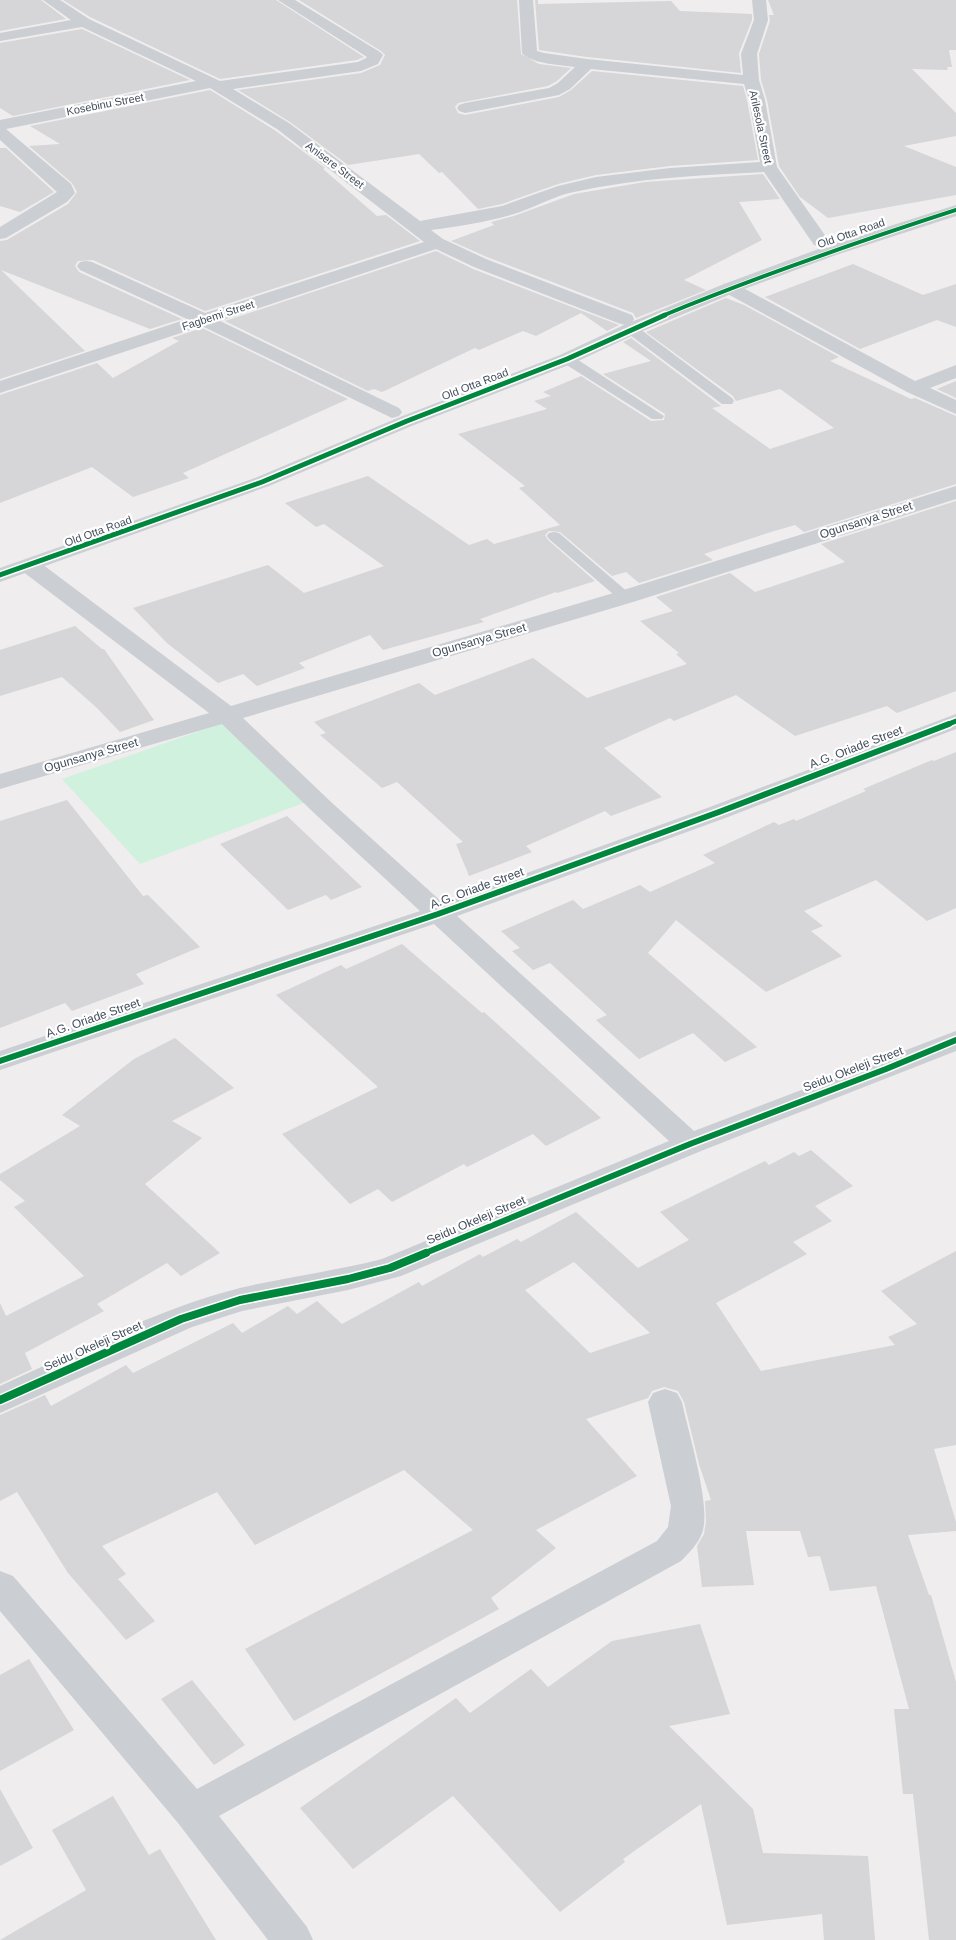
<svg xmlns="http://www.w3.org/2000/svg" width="956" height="1940" viewBox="0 0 956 1940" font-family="Helvetica,sans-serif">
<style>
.green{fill:#cff1de}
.building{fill:#d6d5d7;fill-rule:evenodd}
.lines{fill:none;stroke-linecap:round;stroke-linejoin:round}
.lane{fill:#cbced2;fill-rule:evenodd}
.street{fill:#cbced2;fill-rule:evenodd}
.secondary{fill:#cbced3;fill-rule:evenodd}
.cycleway-far3-casing{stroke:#fff;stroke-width:5.5}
.cycleway-far2-casing{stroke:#fff;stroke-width:8}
.cycleway-far1-casing{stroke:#fff;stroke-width:9}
.cycleway-casing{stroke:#fff;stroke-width:11}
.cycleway-far3{stroke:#00873e;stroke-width:4}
.cycleway-far2{stroke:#00873e;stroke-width:5}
.cycleway-far1{stroke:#00873e;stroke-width:6}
.cycleway{stroke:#00873e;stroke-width:8}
.labels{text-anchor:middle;stroke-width:4.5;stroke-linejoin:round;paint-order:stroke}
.far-street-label{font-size:11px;fill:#434e5c;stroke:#fff}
.street-label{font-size:12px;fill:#434e5c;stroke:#fff}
</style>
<rect width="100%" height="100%" fill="#efeded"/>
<!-- green -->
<path class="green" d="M 223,723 L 306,802 L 140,864 L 62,779 Z"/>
<!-- building -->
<path class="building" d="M 0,0 L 41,0 L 66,19 L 0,31 Z
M 63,0 L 276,0 L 364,57 L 357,60 L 220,79 L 90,17 Z
M 299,0 L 517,0 L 521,54 L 539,64 L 571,68 L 557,81 L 548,86 L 458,103 L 455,107 L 458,113 L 465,115 L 559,97 L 571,90 L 592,71 L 743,86 L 747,100 L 758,160 L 670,166 L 596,175 L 558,184 L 502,204 L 478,209 L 442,172 L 439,173 L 419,154 L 348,165 L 290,122 L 238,90 L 361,73 L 380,65 L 385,55 L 381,51 Z
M 535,0 L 538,0 L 538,4 L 671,1 L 680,11 L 752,14 L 752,20 L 739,53 L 741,73 L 587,57 L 539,50 Z
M 768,0 L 956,0 L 956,50 L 949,50 L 952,67 L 947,67 L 948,70 L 912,69 L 956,113 L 956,136 L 904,146 L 956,167 L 956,195 L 828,218 L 800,197 L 779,166 L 767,100 L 761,80 L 759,54 L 770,21 L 769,15 L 774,15 Z
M 82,29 L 190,80 L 13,116 L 0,108 L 0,43 Z
M 210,90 L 276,131 L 325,168 L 323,169 L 377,216 L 386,215 L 420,241 L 205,311 L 93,260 L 78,261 L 75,266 L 79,272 L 182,319 L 150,329 L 1,270 L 85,351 L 0,379 L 0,241 L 7,240 L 68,204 L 77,192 L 72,183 L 29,146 L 60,144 L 30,126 Z
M 0,148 L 6,148 L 54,192 L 20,212 L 0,206 Z
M 763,174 L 780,199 L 739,202 L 762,240 L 684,280 L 706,290 L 636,318 L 633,313 L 487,257 L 451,241 L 494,225 L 491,222 L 514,216 L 574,194 L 645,182 Z
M 436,251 L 473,269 L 619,325 L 607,331 L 581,313 L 536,336 L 523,331 L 479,350 L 475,348 L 382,392 L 374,389 L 368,391 L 225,321 Z
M 853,264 L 923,295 L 956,284 L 956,327 L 937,320 L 860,349 L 765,297 Z
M 726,298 L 744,305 L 839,357 L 830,361 L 911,399 L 915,398 L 956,416 L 956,484 L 804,532 L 795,525 L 771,532 L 704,554 L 713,560 L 639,583 L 626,572 L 612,576 L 560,532 L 549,531 L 545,535 L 548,540 L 595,581 L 557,593 L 556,592 L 480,619 L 484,622 L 383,650 L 370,635 L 299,663 L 305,668 L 257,686 L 243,674 L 218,683 L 167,643 L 133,608 L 268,565 L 304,593 L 384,566 L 324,524 L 316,527 L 285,503 L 368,476 L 469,545 L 487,539 L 494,544 L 560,525 L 519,488 L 525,486 L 458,434 L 547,409 L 534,401 L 551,396 L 543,392 L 581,376 L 651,421 L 664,420 L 665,414 L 603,374 L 651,361 L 623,342 L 631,338 L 721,406 L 712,408 L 770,449 L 834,428 L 780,389 L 736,401 L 733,396 L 646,332 Z
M 202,328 L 348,399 L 183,473 L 189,478 L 133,497 L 92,467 L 0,503 L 0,395 L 97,363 L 113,378 L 179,341 L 172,338 Z
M 956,381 L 956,398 L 937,389 Z
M 956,501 L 956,691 L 897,713 L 887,706 L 795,736 L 736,695 L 674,721 L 670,718 L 604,748 L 662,797 L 611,816 L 605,811 L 526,846 L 532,852 L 469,876 L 456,844 L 463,842 L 397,782 L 382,788 L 320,735 L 326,733 L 314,722 L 419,683 L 435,695 L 533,658 L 587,698 L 687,664 L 676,654 L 679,653 L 640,621 L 673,611 L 656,597 L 730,573 L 755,592 L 845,562 L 821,544 Z
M 75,626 L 102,649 L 104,649 L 154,720 L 120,732 L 97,708 L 62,677 L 0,696 L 0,650 Z
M 956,752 L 956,908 L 927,921 L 876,880 L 804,911 L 823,926 L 811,931 L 842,956 L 766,992 L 676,920 L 648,953 L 757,1047 L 725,1062 L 693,1033 L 639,1059 L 596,1020 L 607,1015 L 550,963 L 533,970 L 512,951 L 520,948 L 501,931 L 573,900 L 583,909 L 640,885 L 650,892 L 715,863 L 703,855 L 774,822 L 779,825 L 794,819 L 796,821 L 866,791 L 863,789 L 932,760 L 934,761 Z
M 67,800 L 143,896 L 148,895 L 200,947 L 136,974 L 144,984 L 72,1011 L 65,1003 L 0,1028 L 0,821 Z
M 287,816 L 362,887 L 331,900 L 326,895 L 288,910 L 220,844 Z
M 402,944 L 482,1013 L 484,1012 L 601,1118 L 546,1146 L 533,1134 L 467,1167 L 464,1164 L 392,1202 L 378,1189 L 350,1204 L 282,1134 L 378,1087 L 276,995 L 341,965 L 346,969 Z
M 175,1038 L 234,1088 L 172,1121 L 202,1138 L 145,1184 L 220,1253 L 181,1276 L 167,1263 L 97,1304 L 104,1311 L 25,1353 L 32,1369 L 0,1384 L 0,1303 L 6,1316 L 84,1276 L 14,1207 L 25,1201 L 0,1180 L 0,1174 L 80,1126 L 62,1115 L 134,1059 Z
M 811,1150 L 853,1186 L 815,1206 L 832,1221 L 793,1242 L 807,1254 L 716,1303 L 761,1371 L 895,1345 L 888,1337 L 917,1324 L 881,1291 L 956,1251 L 956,1445 L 934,1449 L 956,1522 L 956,1531 L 908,1535 L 929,1595 L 931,1595 L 956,1682 L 956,1940 L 929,1940 L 913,1794 L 903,1794 L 894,1709 L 909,1709 L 876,1586 L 830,1591 L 820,1556 L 808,1557 L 800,1531 L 746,1531 L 754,1585 L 702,1587 L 697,1546 L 704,1534 L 706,1521 L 705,1501 L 711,1500 L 699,1464 L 684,1402 L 678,1391 L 664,1387 L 652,1391 L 648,1398 L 586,1419 L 637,1476 L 536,1530 L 556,1548 L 491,1598 L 499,1609 L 294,1721 L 245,1649 L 473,1530 L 404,1470 L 255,1545 L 217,1492 L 102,1546 L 126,1574 L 118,1579 L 155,1621 L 126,1640 L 68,1573 L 17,1492 L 0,1501 L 0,1415 L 45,1395 L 51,1406 L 126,1365 L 133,1373 L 233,1323 L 242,1333 L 288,1306 L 297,1314 L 317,1301 L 342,1324 L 419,1282 L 422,1286 L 480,1254 L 483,1257 L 517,1239 L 521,1242 L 576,1212 L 638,1268 L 689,1240 L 660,1212 L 765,1161 L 769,1165 L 794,1152 L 799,1156 ZM 574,1262 L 650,1333 L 590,1353 L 525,1290 Z
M 700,1624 L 730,1714 L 669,1726 L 753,1809 L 763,1853 L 868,1856 L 875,1940 L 824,1940 L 822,1914 L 727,1925 L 701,1804 L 623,1859 L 625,1862 L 560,1912 L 453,1796 L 353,1869 L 300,1808 L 456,1698 L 470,1713 L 531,1669 L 548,1687 L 612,1641 Z
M 29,1659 L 74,1730 L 0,1771 L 0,1675 Z
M 192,1680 L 245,1745 L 214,1765 L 161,1699 Z
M 0,1789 L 33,1848 L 0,1866 Z
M 113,1796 L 149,1855 L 160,1849 L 216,1940 L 0,1940 L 86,1890 L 52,1830 Z"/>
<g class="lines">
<!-- lane -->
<path class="lane" d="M 631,325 L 636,326 L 732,398 L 734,401 L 732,404 L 722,404 L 626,332 L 625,329 Z
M 567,355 L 572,356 L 664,416 L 662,419 L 652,419 L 562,362 L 560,359 Z
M 554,532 L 559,533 L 630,594 L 633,597 L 630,600 L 620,600 L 549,539 L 547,536 L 549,533 Z"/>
<!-- street -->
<path class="street" d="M 43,0 L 60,0 L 89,19 L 220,81 L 358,62 L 366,58 L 367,57 L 278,0 L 295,0 L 380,52 L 383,55 L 378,64 L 361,71 L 233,89 L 289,123 L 420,221 L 502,206 L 558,186 L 596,177 L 670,168 L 760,162 L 749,100 L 744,84 L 591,69 L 570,89 L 559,95 L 465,113 L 459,111 L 457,108 L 459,105 L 465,103 L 549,88 L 558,83 L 575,67 C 562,65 531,64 522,53 L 519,0 L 533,0 L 537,51 L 544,53 L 587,59 L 743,75 L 741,54 L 754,20 L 752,0 L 766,0 L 768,20 L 757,54 L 759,80 L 765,100 L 777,167 L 829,241 L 826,245 L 820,246 L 814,245 L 764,172 C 701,175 637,178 574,192 C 553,196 534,208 514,214 C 487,222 459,226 431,230 L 443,239 L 486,259 L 632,315 L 634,319 L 632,323 L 625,325 L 618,323 L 474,267 L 436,249 L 220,321 L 399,408 L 402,412 L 399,416 L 392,418 L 202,326 L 0,393 L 0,381 L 187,319 L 80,270 L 77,266 L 80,262 L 86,261 L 92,262 L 205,313 L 424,242 L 277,129 L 210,88 L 6,129 L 71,184 L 75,193 L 67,202 L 6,238 L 0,239 L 0,227 L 57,192 L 0,140 L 0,120 L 196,81 L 82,27 L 0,41 L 0,33 L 71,20 Z
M 730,283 L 736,284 L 915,381 L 956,365 L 956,378 L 930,388 L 956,400 L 956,414 L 907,392 L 724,292 L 721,288 L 724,284 Z
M 956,486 L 956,499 L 633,602 L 243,718 L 331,802 L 443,903 L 710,807 L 956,714 L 956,729 L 728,817 L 457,916 L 694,1131 L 956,1031 L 956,1051 L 701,1151 L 401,1276 L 348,1290 L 242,1311 L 192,1327 L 0,1413 L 0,1386 C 78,1351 157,1309 240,1288 C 287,1277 335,1271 382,1259 L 669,1141 L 434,924 L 0,1070 L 0,1051 L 420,911 L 313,812 L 222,724 L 0,789 L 0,774 L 209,713 L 22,571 L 19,566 L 22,561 L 30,559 L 38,561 L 231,706 L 617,592 Z
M 665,1389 L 677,1393 L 682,1402 C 688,1432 712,1507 702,1533 C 698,1544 689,1553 681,1561 L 219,1816 L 307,1927 L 313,1940 L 268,1940 L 178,1823 L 0,1611 L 0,1571 L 13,1576 L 197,1789 L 657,1541 L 668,1527 L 671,1506 L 648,1402 L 653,1393 Z"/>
<!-- secondary -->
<path class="secondary" d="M 956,205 L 956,216 L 836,255 L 736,292 L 638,333 L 574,363 L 414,425 L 269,486 L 0,582 L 0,568 L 255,478 L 400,417 L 560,355 L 624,325 L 724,284 L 824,247 Z"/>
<!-- cycleway-far3 casing -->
<g class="cycleway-far3-casing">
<path id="cycleway-far3" d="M 662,316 C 759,276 857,242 956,210"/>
</g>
<!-- cycleway-far2 casing -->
<g class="cycleway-far2-casing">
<path id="cycleway-far2" d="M 0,575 L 262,482 L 407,421 L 567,359 L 665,315
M 946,725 L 956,721"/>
</g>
<!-- cycleway-far1 casing -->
<g class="cycleway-far1-casing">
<path id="cycleway-far1" d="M 0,1061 L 438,914 L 719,812 L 949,724
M 423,1254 L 690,1144 L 886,1069 L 956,1040"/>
</g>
<!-- cycleway casing -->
<g class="cycleway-casing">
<path id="cycleway" d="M 0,1400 L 181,1319 L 240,1300 L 348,1279 L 390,1268 L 426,1253"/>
</g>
<!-- cycleway-far3 -->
<use href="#cycleway-far3" class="cycleway-far3"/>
<!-- cycleway-far2 -->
<use href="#cycleway-far2" class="cycleway-far2"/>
<!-- cycleway-far1 -->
<use href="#cycleway-far1" class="cycleway-far1"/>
<!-- cycleway -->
<use href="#cycleway" class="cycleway"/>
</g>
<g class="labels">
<!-- far-street labels -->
<g class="far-street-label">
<text transform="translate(105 104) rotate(-11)" y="4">Kosebinu Street</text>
<text transform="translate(761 127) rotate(78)" y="4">Arilesola Street</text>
<text transform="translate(335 165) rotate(37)" y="4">Anisere Street</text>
<text transform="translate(851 233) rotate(-19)" y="4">Old Otta Road</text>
<text transform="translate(218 315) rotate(-18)" y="4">Fagbemi Street</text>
<text transform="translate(475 384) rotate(-21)" y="4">Old Otta Road</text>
<text transform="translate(98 531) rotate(-20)" y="4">Old Otta Road</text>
</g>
<!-- street labels -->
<g class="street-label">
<text transform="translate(866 520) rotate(-18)" y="4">Ogunsanya Street</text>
<text transform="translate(479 640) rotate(-16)" y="4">Ogunsanya Street</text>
<text transform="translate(856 747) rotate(-21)" y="4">A.G. Oriade Street</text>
<text transform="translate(91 755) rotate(-16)" y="4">Ogunsanya Street</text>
<text transform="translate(477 888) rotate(-20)" y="4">A.G. Oriade Street</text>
<text transform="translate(93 1018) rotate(-19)" y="4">A.G. Oriade Street</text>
<text transform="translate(853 1069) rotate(-21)" y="4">Seidu Okeleji Street</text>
<text transform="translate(476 1220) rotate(-23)" y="4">Seidu Okeleji Street</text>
<text transform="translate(93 1346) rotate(-24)" y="4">Seidu Okeleji Street</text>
</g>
</g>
</svg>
